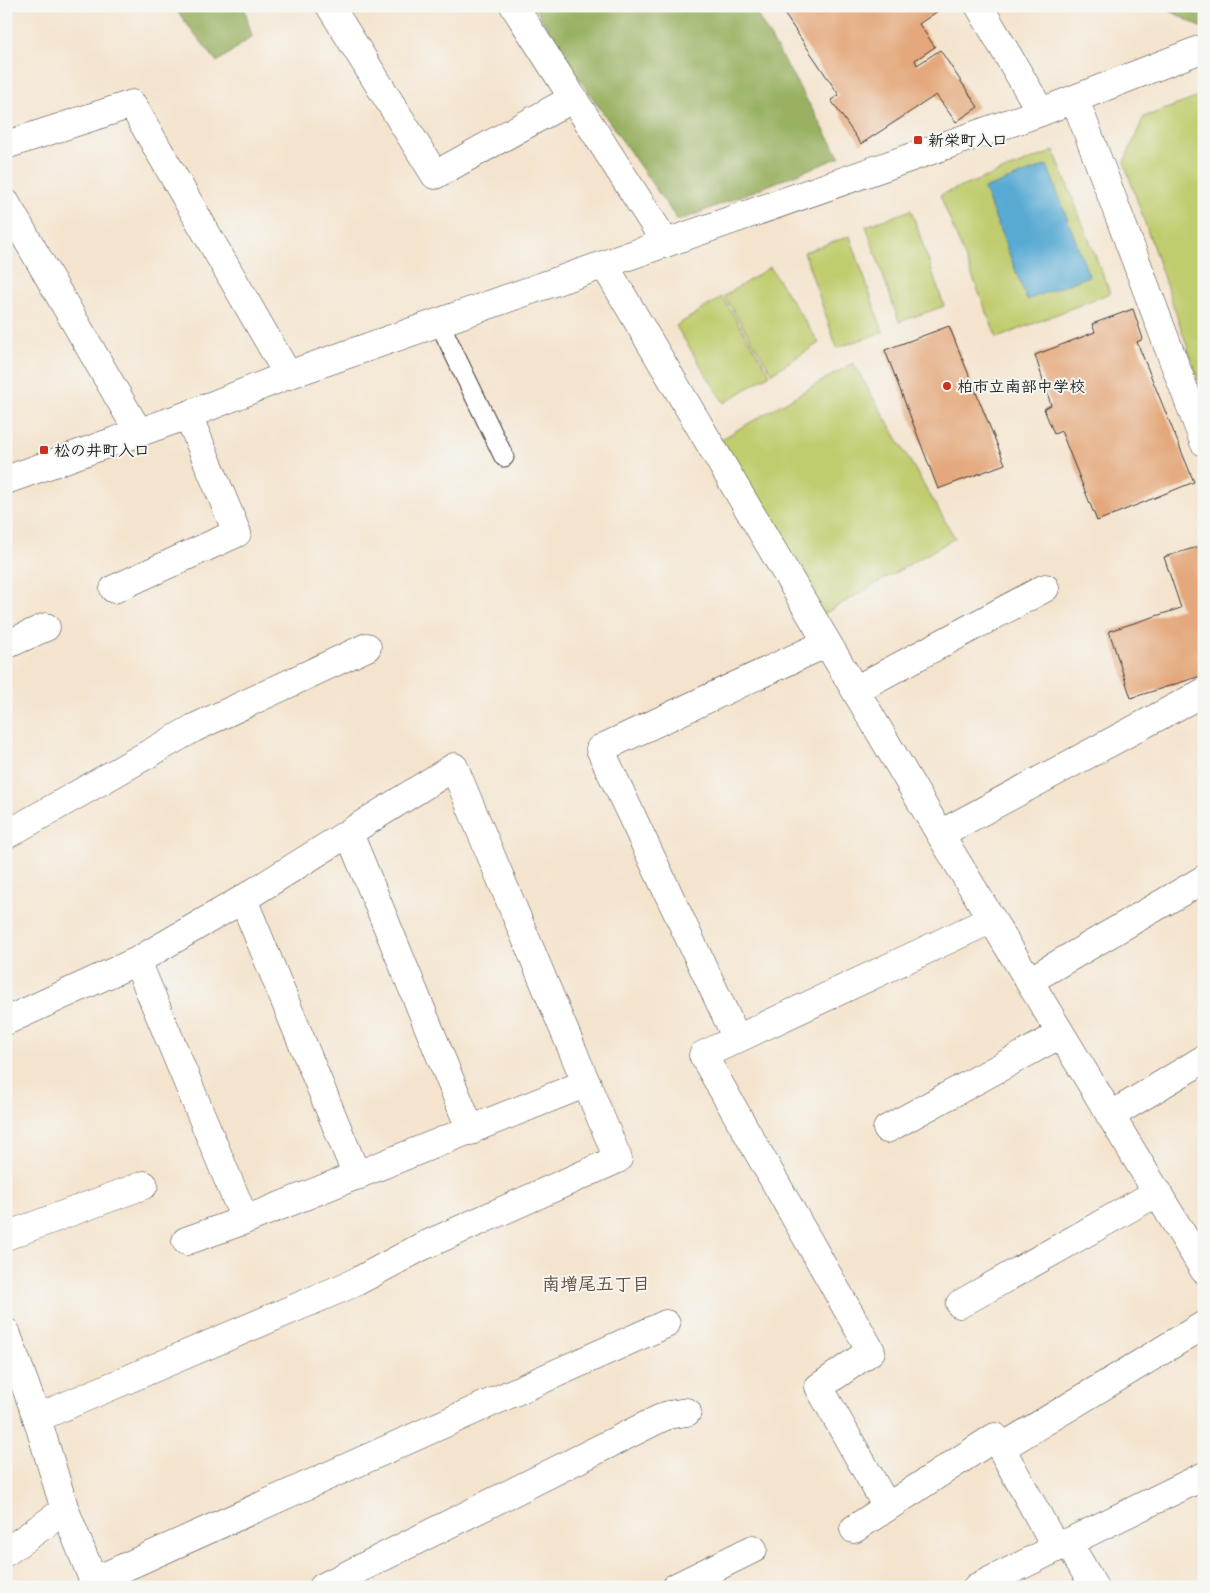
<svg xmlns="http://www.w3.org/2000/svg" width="1210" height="1593" viewBox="0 0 1210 1593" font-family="Delius,'Klee One',sans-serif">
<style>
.green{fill:#c0cc6d;stroke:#6e7444}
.forest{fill:#98b060;stroke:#5a663e}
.water{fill:#59aad3;stroke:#3a6378}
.building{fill:#e4a87c}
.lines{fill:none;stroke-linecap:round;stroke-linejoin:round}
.lane-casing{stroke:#3c3a37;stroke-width:21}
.street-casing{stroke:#3c3a37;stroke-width:29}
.secondary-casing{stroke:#3c3a37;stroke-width:29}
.lane{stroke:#fff;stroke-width:19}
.street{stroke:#fff;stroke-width:28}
.secondary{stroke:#fff;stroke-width:28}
.poi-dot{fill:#c8321e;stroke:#f6f6f2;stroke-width:2}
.labels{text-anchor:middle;stroke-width:4;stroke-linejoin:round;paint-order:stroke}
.poi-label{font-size:16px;font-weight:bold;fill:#1c1c1c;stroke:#f6f6f2;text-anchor:start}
.neighbourhood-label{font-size:18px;font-weight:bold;fill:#624d3e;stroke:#f6f6f2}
</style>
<rect width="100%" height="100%" fill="#f6f6f2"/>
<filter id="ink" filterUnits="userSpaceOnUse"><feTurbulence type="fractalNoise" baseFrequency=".02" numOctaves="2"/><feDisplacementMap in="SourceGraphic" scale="10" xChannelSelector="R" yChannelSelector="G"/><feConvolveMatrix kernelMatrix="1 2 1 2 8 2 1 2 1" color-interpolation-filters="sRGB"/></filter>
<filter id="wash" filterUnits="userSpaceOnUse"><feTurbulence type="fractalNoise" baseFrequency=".0096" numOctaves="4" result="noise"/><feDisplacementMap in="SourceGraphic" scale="20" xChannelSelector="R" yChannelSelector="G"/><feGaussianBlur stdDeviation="1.12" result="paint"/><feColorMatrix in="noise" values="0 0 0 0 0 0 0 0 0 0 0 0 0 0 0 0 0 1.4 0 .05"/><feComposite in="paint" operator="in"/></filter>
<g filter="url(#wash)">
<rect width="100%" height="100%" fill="#f4e4ce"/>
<!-- green -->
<path class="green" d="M 1204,95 L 1204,395 L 1124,162 L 1144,117 Z
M 1054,151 L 1110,293 L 997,338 L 940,195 Z
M 911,210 L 944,306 L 899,322 L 866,226 Z
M 850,236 L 883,332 L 837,348 L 804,252 Z
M 770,267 L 819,343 L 772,373 L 724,296 Z
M 722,297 L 770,374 L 724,403 L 676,326 Z
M 853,363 L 955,538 L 822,615 L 720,440 Z"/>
<!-- forest -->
<path class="forest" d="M 173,6 L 244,6 L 252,37 L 217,62 Z
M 534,6 L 752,6 L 840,157 L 678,221 L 560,51 Z
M 1161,6 L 1204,6 L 1204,29 Z"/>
<!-- water -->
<path class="water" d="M 1047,165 L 1089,276 L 1027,300 L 984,189 Z"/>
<g id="blocks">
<!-- building -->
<path class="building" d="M 779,6 L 945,6 L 919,24 L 935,47 L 915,60 L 917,65 L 940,50 L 978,107 L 956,122 L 936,95 L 861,144 L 831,100 L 839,95 Z
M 1133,309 L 1143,339 L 1137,342 L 1194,482 L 1097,521 L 1061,431 L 1054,434 L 1044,409 L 1051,405 L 1035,355 L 1095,332 L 1092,324 Z
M 949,326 L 1005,464 L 938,489 L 885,350 Z
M 1204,545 L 1204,675 L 1131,698 L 1109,631 L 1181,608 L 1164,557 Z"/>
</g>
</g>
<g filter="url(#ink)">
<use href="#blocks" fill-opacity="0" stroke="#3c3a37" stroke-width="1"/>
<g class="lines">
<!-- lane casing -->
<g class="lane-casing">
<path id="lane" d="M 439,322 L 504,457"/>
</g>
<!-- street casing -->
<g class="street-casing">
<path id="street" d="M 330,6 L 435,175 L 572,99
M 514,6 L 666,243
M 979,6 L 1041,112
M 1075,99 L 1204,442
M 6,145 L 132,104 L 288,375
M 6,203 L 138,431
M 605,266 L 940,834 L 1204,1270
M 114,589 L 237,533 L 188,415
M 6,645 L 46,627
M 855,690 L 1045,588
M 349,833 L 471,1131
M 940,834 L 1204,692
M 6,835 L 194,728 L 367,647
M 243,899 L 357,1176
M 137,961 L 245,1220
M 1029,981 L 1204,879
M 6,1021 L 137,961 L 243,899 L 454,767 L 618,1159 L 421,1247 L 356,1282 L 37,1418
M 737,1039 L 600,749 L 827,643
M 1110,1116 L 1204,1059
M 887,1129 L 1061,1034
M 6,1236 L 144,1185
M 186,1241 L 245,1220 L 587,1083
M 960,1304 L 1158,1192
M 1001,1448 L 1204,1325
M 887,1507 L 819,1387 L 871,1351 L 703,1055 L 992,919
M 65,1510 L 96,1587
M 854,1529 L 995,1437 L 1056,1548
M 1068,1542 L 1094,1587
M 94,1581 L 666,1324
M 323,1587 L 657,1420 L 668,1415 L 687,1412
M 676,1587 L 753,1549
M 977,1587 L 1204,1476"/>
</g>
<!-- secondary casing -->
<g class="secondary-casing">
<path id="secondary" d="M 6,480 L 188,415 L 288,375 L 1041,112 L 1204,48
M 6,1332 L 37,1418 L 65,1510 L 6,1552"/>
</g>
<!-- lane -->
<use href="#lane" class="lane"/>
<!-- street -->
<use href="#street" class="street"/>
<!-- secondary -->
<use href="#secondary" class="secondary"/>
</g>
</g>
<!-- markers -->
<g class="poi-dot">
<rect x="913" y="135" width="10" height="10" rx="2.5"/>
<circle cx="947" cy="386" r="5"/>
<rect x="39" y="445" width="10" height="10" rx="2.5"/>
</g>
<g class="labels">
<!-- poi labels -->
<g class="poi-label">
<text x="928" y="146">新栄町入口</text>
<text x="957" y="392">柏市立南部中学校</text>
<text x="54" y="456">松の井町入口</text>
</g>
<!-- neighbourhood labels -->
<g class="neighbourhood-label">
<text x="596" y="1290">南増尾五丁目</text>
</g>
</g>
<!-- margin -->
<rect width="1210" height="1593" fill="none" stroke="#f6f6f2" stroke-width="25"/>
</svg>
